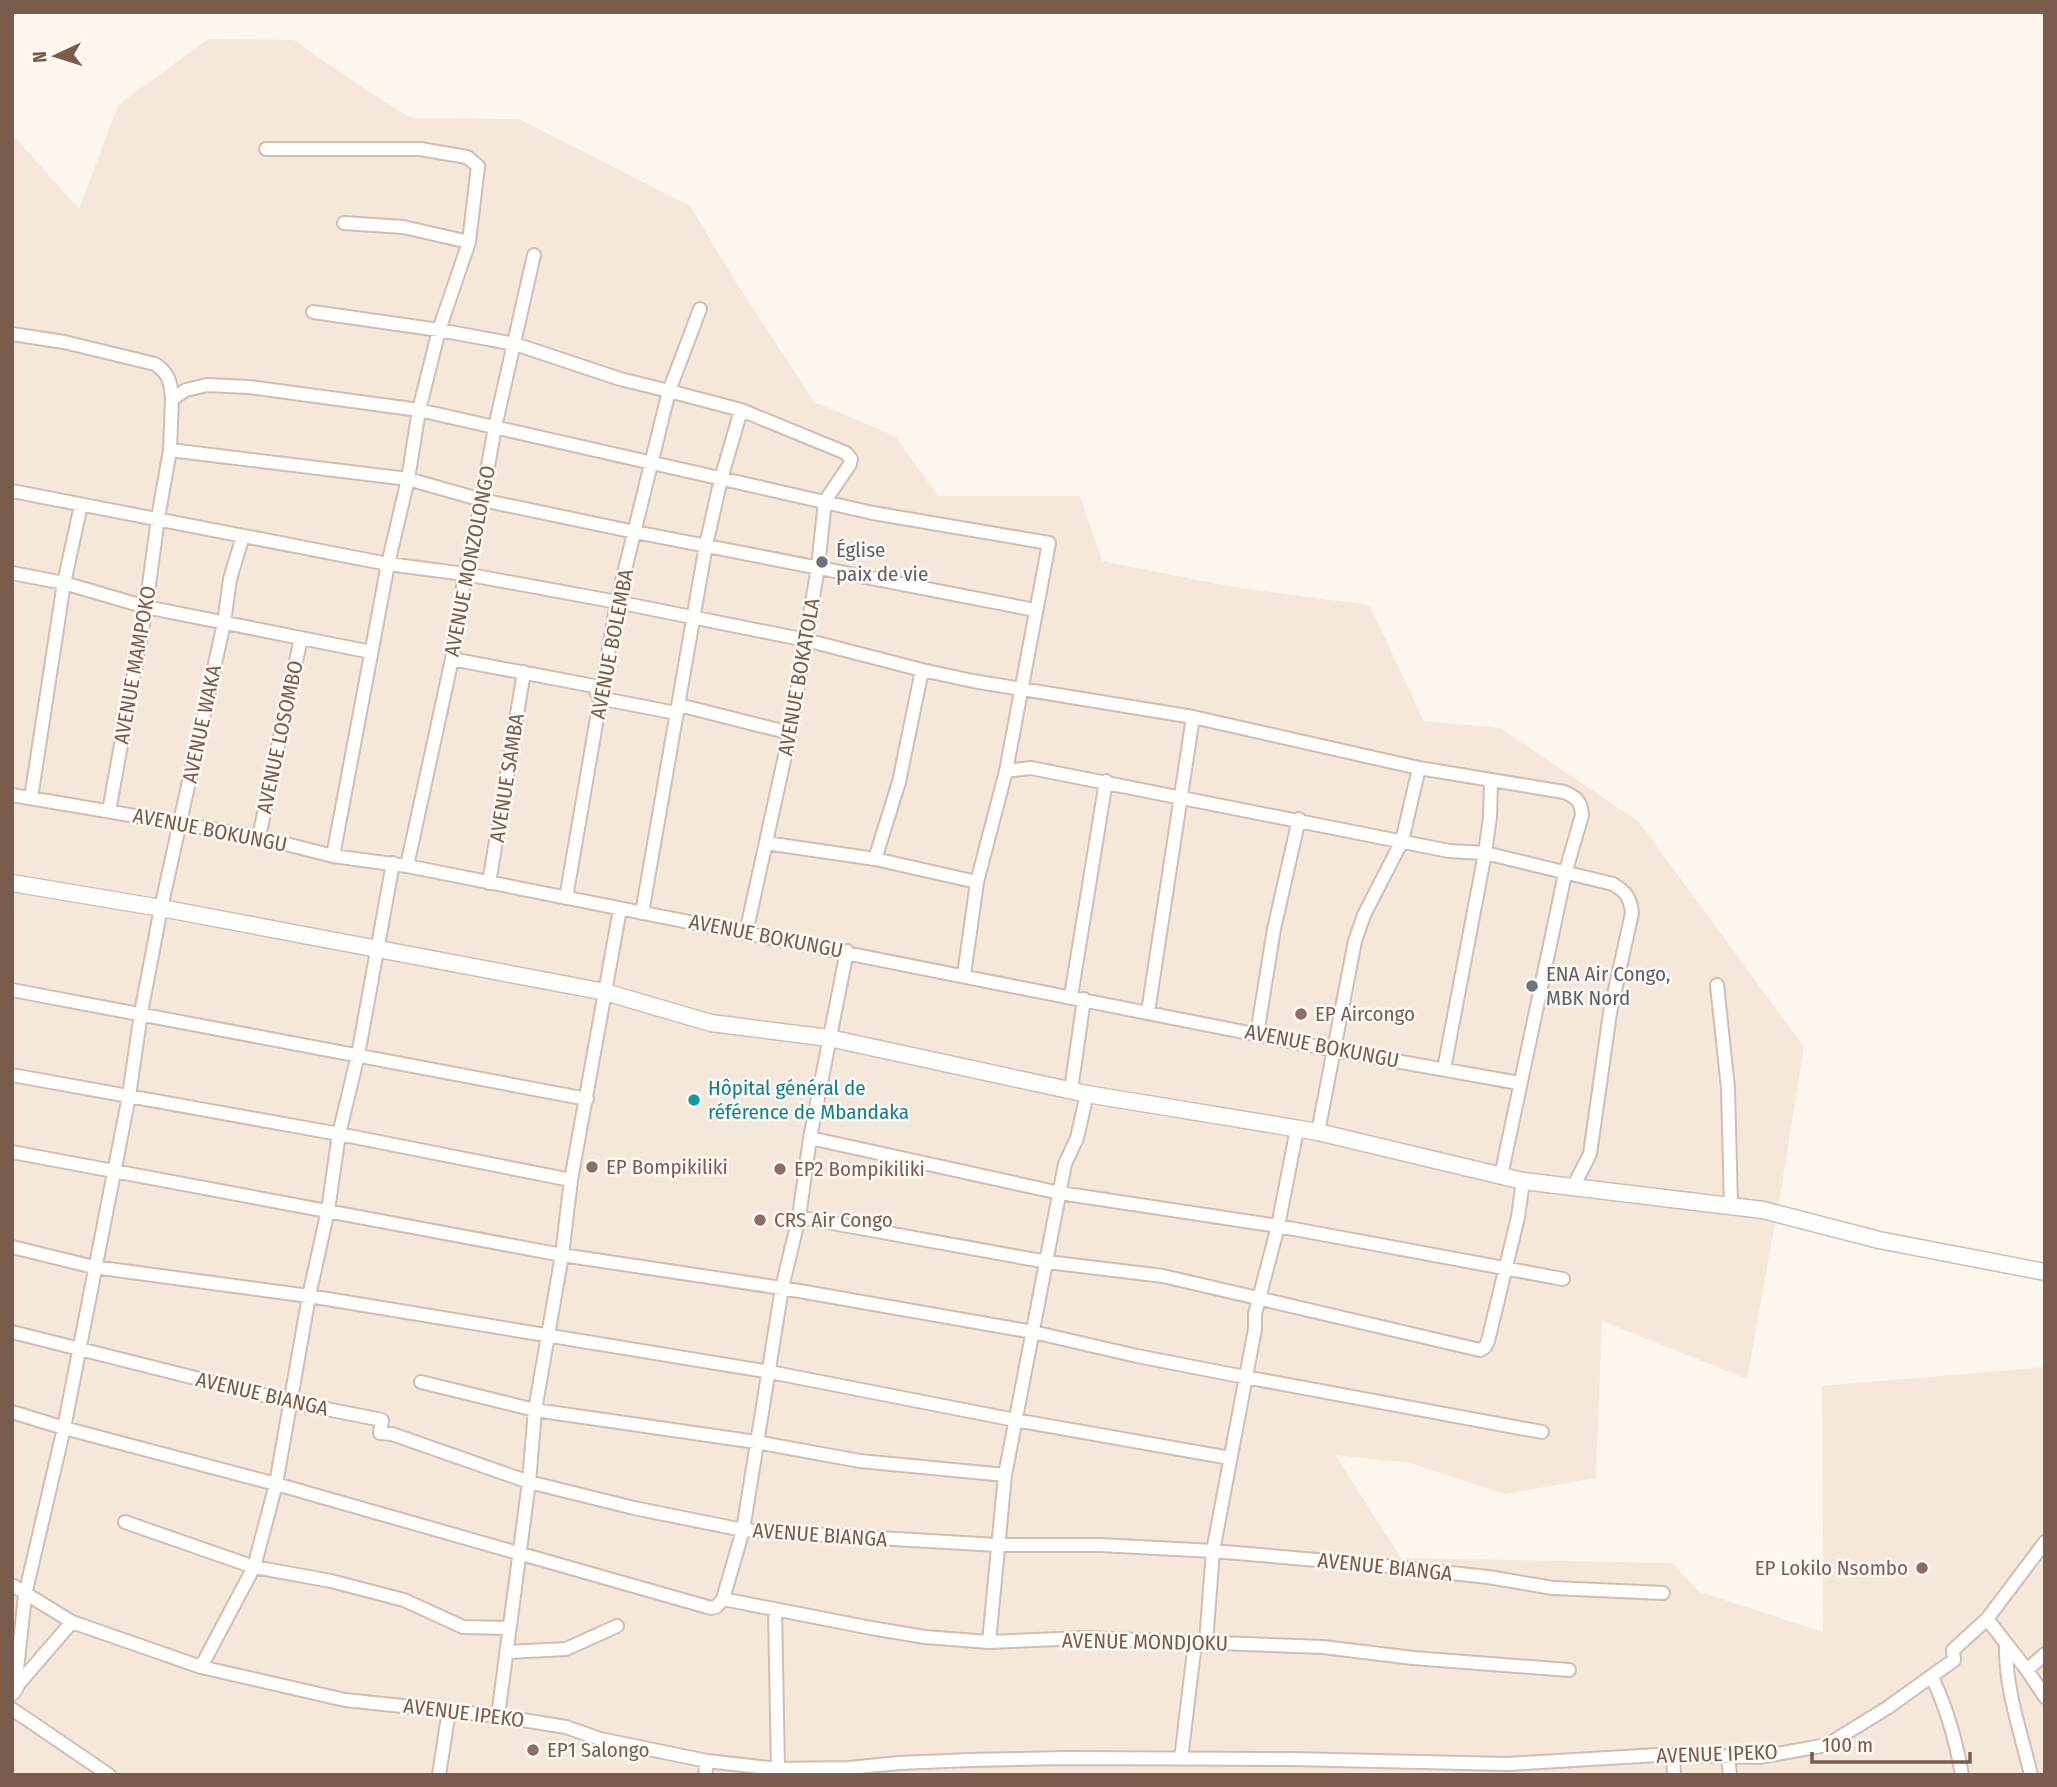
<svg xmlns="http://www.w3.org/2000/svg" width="2057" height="1787" viewBox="0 0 2057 1787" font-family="'Fira Sans Condensed',sans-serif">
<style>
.residential{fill:#f5e8da}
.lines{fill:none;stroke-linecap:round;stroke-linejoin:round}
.minor-casing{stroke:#d1beb0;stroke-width:16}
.tertiary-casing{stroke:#d1beb0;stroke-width:19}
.minor{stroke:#fff;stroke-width:12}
.tertiary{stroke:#fff;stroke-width:16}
.worship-dot{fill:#6b7280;stroke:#fffaf3;stroke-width:2.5}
.education-dot{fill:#8d6e63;stroke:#fffaf3;stroke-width:2.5}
.culture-dot{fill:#0f9aa8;stroke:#fffaf3;stroke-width:2.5}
.labels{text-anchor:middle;stroke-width:5;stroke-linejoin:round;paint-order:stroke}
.worship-label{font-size:21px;fill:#5b616d;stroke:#fffaf3;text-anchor:start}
.street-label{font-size:21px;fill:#7a5c4d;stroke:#fffaf3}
.education-label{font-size:21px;fill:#785e54;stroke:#fffaf3;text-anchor:start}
.culture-label{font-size:21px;fill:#0d838f;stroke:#fffaf3;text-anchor:start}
</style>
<rect width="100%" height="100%" fill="#fdf6ec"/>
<!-- residential -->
<path class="residential" d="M 208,39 L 294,40 L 366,90 L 411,118 L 519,119 L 690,206 L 732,276 L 814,402 L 895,436 L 938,496 L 1080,496 L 1102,561 L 1233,587 L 1369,605 L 1424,721 L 1500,728 L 1639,822 L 1804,1047 L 1782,1184 L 1747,1379 L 1602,1321 L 1596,1478 L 1505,1494 L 1410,1463 L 1335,1455 L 1401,1558 L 1672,1563 L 1700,1592 L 1823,1632 L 1822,1386 L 2045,1367 L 2045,1775 L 12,1775 L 12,134 L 79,209 L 118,105 Z"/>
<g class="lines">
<!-- minor casing -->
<g class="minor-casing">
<path id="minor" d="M 266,149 L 420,149 L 467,157 L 478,166 L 469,242 L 403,227 L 344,223
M 700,309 L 669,391 L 741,410 L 846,453 L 851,459 L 850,464 L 825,501 L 818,567 L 790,733 L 746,933
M 313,312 L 439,330 L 515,344 L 620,379 L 669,391 L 617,602 L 566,898
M 12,334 L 64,342 L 155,364 C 169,373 171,383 172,399
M 170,450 L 408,479 L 482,500 L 635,532 L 1035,610
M 12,491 L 388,564 L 465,574 L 617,602 L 806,640 L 922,670 L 973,681 L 1193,717 L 1419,768 L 1564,792 C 1576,797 1581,801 1582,815 L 1565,874 L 1501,1176
M 12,573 L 64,583 L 146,607 L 371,652
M 452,659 L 594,686 L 599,698 L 676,713
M 679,705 L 790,733
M 1006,771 L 1031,768 L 1449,851 L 1485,853 L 1613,884 C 1626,892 1630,897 1632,913 L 1610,1013 L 1590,1154 L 1573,1187
M 12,795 L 259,837 L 333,856 L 407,866 L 1334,1050 L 1519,1083
M 31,798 L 64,583 L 81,505
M 109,811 L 146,607 L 158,518 L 170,450 L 172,399 L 186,390 L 207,385 L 249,387 L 419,410 L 873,513 L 1049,543 L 1006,771 L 977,882 L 964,975
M 259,837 L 301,638
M 766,843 L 875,859 L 977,882
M 333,856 L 388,564 L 408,479 L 419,410 L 439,330 L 469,242
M 875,859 L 899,782 L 922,670
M 407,866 L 452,659 L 465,574 L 482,500 L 495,427 L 534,255
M 489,883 L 524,672
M 642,913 L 706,545 L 721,479 L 741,410
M 1717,985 L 1728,1088 L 1731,1207
M 12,990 L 587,1099
M 1071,996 L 1106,781
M 1148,1012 L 1193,717
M 1257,1034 L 1274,929 L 1299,819
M 1444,1069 L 1485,853 L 1490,817 L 1491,781
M 12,1075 L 339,1134 L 571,1180
M 1071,1090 L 1084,999
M 1318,1132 L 1355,941 L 1364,915 L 1402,841 L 1419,768
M 810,1138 L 1060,1193 L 1278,1226 L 1563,1279
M 12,1152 L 562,1255 L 782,1288 L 1033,1332 L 1137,1356 L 1245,1377 L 1542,1432
M 799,1217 L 1047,1262 L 1163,1276 L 1480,1350 L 1485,1347 L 1488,1341 L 1518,1217 L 1523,1181
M 12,1247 L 94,1267 L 309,1296 L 770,1372 L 1015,1420 L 1230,1458
M 12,1332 L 291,1402 L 382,1420 L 380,1433 L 392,1434 L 529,1482 L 634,1508 L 743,1530 L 997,1545 L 1100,1545 L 1213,1551 L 1387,1566 L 1488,1577 L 1553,1588 L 1663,1593
M 421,1382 L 535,1410 L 756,1442 L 860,1461 L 1005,1475
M 12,1412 L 64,1428 L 276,1484 L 711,1608 L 716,1607 L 723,1599 L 743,1530 L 782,1288 L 799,1217 L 810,1138 L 847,951
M 125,1522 L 254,1567 L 331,1581 L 404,1600 L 463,1627 L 509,1628
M 12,1585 L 72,1622 L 201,1667 L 345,1700 L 498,1716 L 566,1727 L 600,1739 L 707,1761 L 778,1769 L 849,1768 L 899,1763 L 970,1760 L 1068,1758 L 1291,1759 L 1507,1764 L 1658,1755 L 1760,1757 L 1827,1745 L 1887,1708 L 1954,1660 L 1953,1650 L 1987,1619 L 2045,1542
M 723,1599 L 871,1628 L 925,1637 L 989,1642 L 1083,1638 L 1323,1647 L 1413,1658 L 1569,1670
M 775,1609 L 778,1769
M 1987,1619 L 2027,1670 L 2045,1697
M 989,1642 L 1005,1475 L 1065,1164 L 1077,1138 L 1087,1094
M 1206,1642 L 1213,1551 L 1255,1329 L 1255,1314 L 1278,1226 L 1297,1129
M 2006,1645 C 2005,1688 2021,1733 2031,1775
M 506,1652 L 566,1649 L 617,1626
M 201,1667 L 254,1567 L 276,1484 L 309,1296 L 328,1210 L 339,1134 L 358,1055 L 393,863
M 2027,1670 L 2045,1654
M 1932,1677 C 1947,1709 1956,1740 1962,1775
M 15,1688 L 25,1595 L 64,1428 L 129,1096 L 141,1013 L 161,908 L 224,623 L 230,579 L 243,536
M 15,1688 L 72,1622
M 12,1709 L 109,1775
M 498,1716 L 529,1482 L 535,1410 L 562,1255 L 571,1180 L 620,909
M 1673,1755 L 1674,1775
M 1728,1756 L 1730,1775
M 1181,1759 L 1195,1643
M 439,1775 L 449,1710
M 705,1775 L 707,1761"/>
</g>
<!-- tertiary casing -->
<g class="tertiary-casing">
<path id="tertiary" d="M 12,883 L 161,908 L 542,980 L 605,992 L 711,1023 L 829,1038 L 1087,1094 L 1318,1132 L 1523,1181 L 1763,1210 L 1879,1240 L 2045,1272
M 12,1692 L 15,1688"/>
</g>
<!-- minor -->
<use href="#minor" class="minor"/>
<!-- tertiary -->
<use href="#tertiary" class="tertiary"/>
</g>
<!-- markers -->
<g class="worship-dot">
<circle cx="822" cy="562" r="7"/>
<circle cx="1532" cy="986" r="7"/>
</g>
<g class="education-dot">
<circle cx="1301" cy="1014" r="7"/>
<circle cx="592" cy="1167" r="7"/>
<circle cx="780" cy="1169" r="7"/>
<circle cx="760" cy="1220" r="7"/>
<circle cx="1922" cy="1568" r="7"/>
<circle cx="533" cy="1750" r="7"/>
</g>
<circle class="culture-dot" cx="694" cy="1100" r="7"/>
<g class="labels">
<!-- worship labels -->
<g class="worship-label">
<text x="836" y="557">Église<tspan x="836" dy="24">paix de vie</tspan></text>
<text x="1546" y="981">ENA Air Congo,<tspan x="1546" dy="24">MBK Nord</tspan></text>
</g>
<!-- street labels -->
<g class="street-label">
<text transform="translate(470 561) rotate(-79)" y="7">AVENUE MONZOLONGO</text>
<text transform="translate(612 644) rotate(-79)" y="7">AVENUE BOLEMBA</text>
<text transform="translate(135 665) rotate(-80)" y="7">AVENUE MAMPOKO</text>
<text transform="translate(799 677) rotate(-80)" y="7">AVENUE BOKATOLA</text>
<text transform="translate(202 724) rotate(-78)" y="7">AVENUE WAKA</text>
<text transform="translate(280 737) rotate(-78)" y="7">AVENUE LOSOMBO</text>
<text transform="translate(507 778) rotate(-81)" y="7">AVENUE SAMBA</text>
<text transform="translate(210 830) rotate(11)" y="7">AVENUE BOKUNGU</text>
<text transform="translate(766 936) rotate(11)" y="7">AVENUE BOKUNGU</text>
<text transform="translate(1322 1046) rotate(11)" y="7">AVENUE BOKUNGU</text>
<text transform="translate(262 1394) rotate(13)" y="7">AVENUE BIANGA</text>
<text transform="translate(820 1535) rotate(4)" y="7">AVENUE BIANGA</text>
<text transform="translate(1385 1567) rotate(6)" y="7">AVENUE BIANGA</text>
<text transform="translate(1145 1642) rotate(1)" y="7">AVENUE MONDJOKU</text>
<text transform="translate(464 1713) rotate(7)" y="7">AVENUE IPEKO</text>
<text transform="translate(1717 1754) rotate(-2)" y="7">AVENUE IPEKO</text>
</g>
<!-- education labels -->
<g class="education-label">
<text x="1315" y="1021">EP Aircongo</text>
<text x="606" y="1174">EP Bompikiliki</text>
<text x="794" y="1176">EP2 Bompikiliki</text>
<text x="774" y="1227">CRS Air Congo</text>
<text x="1908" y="1575" text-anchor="end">EP Lokilo Nsombo</text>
<text x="547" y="1757">EP1 Salongo</text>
</g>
<!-- culture labels -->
<g class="culture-label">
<text x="708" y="1095">Hôpital général de<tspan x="708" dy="24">référence de Mbandaka</tspan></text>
</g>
</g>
<!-- border -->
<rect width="2057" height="1787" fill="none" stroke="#7a5c4d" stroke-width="28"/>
<!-- north arrow -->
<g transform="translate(56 56) rotate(266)" stroke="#fffaf3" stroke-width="5" paint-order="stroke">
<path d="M0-5L12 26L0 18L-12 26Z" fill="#7a5c4d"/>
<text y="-10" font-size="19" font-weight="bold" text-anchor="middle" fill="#7a5c4d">N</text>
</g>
<!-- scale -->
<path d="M1812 1752v10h158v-10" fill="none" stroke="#7a5c4d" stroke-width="3.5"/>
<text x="1822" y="1752" font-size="21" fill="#7a5c4d" stroke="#fffaf3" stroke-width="5" paint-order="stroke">100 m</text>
</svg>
